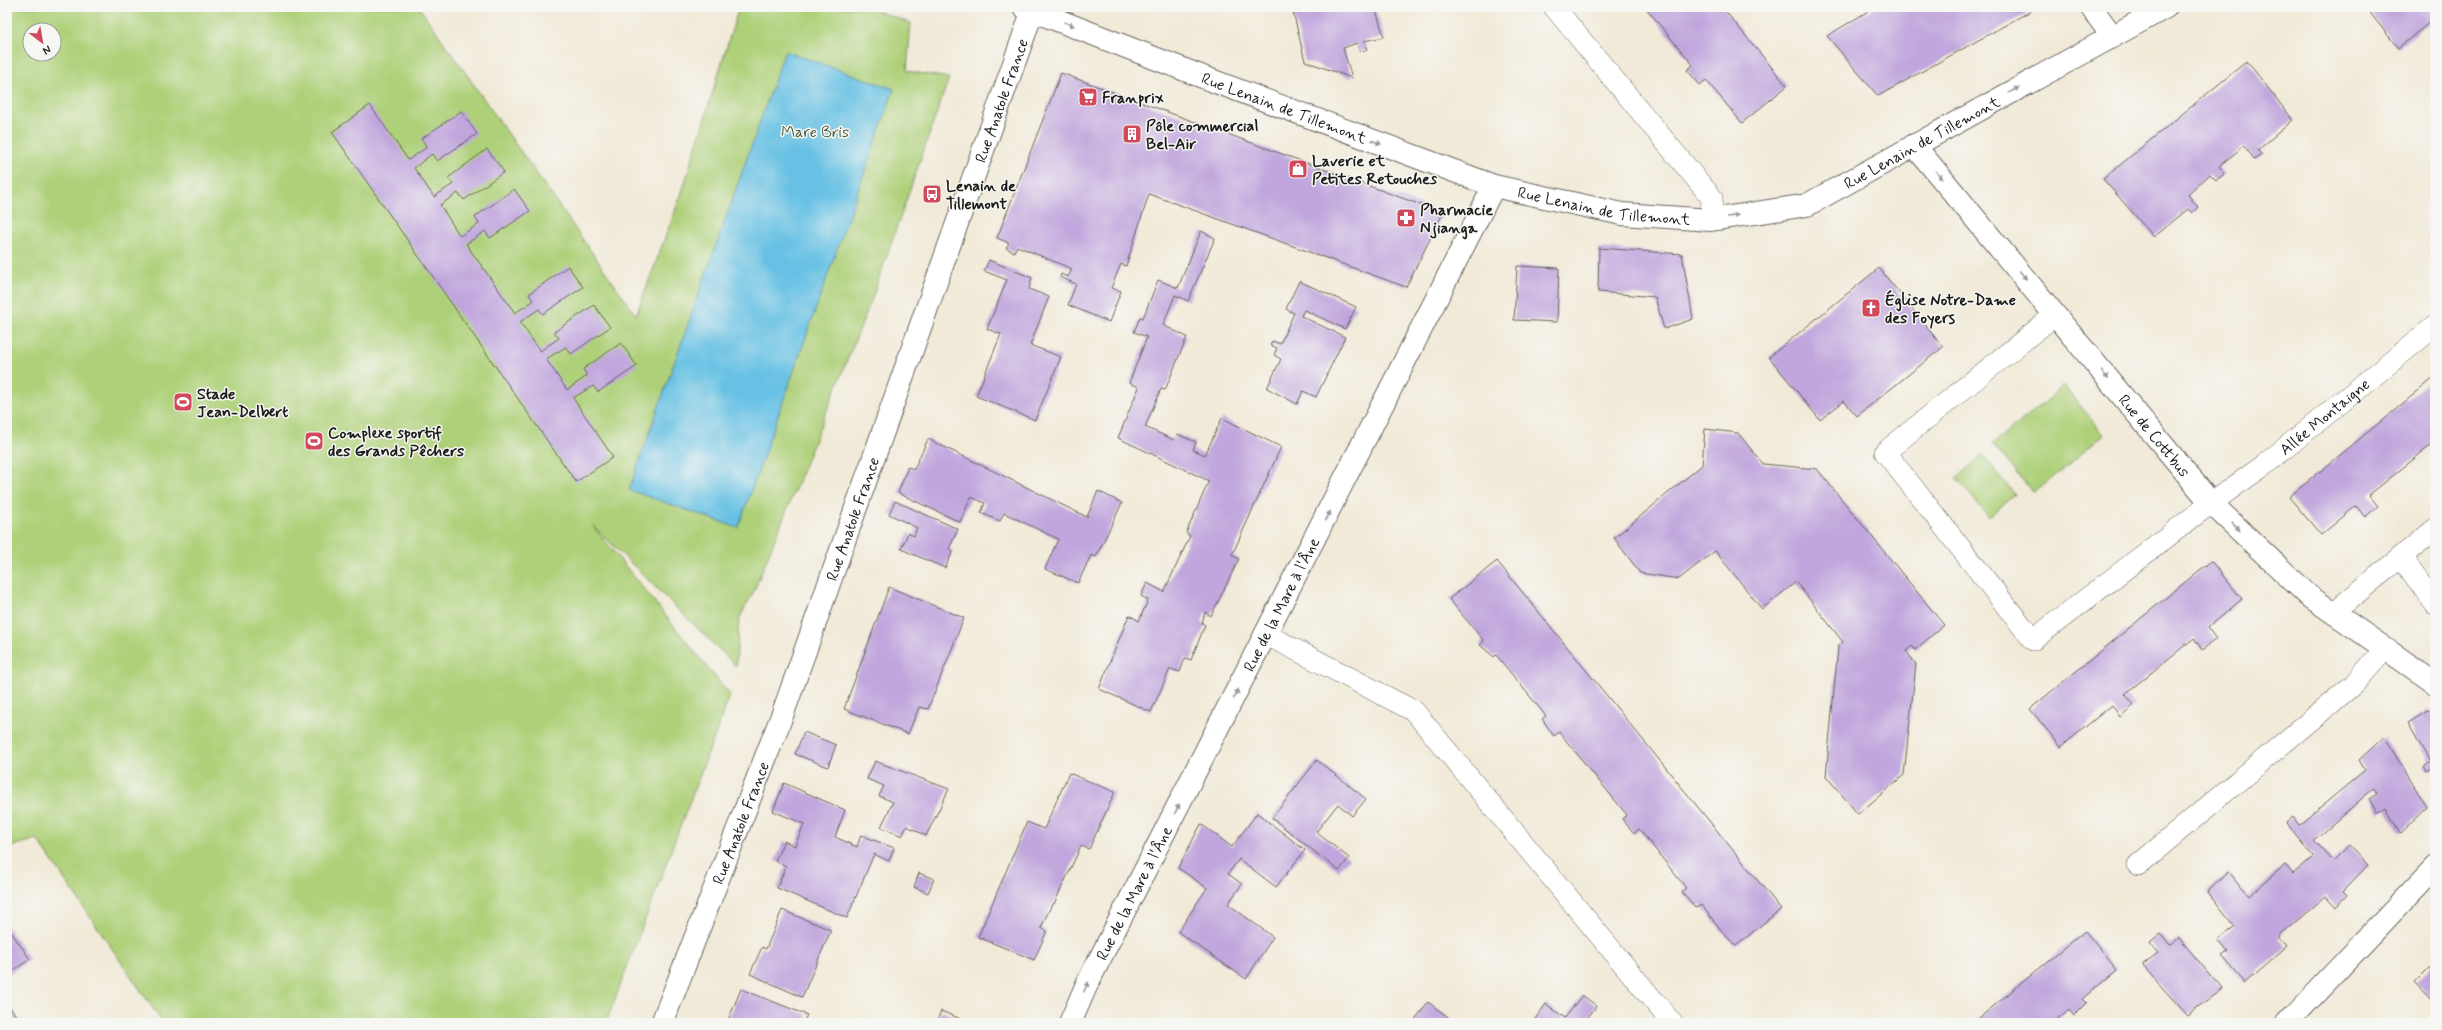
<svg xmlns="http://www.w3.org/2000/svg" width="2442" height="1030" viewBox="0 0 2442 1030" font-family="Mynerve,sans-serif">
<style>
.green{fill:#aed078;stroke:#65764a;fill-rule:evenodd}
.water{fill:#67c1e4;stroke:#426e80}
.building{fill:#c0a6dd}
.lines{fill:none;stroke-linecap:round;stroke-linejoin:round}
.lane-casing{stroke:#67645e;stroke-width:22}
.street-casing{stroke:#67645e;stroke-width:24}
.secondary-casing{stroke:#67645e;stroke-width:24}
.lane{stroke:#fff;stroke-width:21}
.street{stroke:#fff;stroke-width:22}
.secondary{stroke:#fff;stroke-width:22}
.oneway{fill:#999}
.labels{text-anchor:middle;stroke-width:3;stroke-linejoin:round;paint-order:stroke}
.poi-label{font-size:16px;font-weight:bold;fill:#1c1c1c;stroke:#f6f6f2;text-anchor:start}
.street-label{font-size:16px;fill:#1c1c1c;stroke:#f6f6f2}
.park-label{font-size:16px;fill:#4f5b3c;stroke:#f6f6f2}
</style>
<rect width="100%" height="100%" fill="#f6f6f2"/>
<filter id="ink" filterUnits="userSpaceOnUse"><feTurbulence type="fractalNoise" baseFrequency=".025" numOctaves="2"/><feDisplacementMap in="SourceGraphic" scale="8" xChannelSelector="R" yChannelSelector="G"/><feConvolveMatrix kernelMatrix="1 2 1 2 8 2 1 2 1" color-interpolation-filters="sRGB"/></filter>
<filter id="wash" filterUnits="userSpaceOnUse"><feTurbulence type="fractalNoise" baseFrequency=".012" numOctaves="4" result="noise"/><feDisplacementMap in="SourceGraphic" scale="16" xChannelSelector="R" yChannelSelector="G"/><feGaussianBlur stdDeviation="0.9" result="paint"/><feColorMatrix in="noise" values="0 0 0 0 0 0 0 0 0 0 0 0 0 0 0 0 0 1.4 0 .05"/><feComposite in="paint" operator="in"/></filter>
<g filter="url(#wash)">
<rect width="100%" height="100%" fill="#f1ead8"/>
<!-- green -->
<path class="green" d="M 7,7 L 419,7 L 636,315 L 681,195 L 739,7 L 865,7 L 911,23 L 907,71 L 949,78 L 871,301 L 754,591 L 739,619 L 736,666 L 592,525 L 730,695 L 606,1023 L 163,1023 L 37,839 L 7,848 ZM 30,30 L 54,30 L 54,54 L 30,54 Z
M 2064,386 L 2104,435 L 2033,493 L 1993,444 Z
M 1983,455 L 2015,495 L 1989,517 L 1956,478 Z"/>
<!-- water -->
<path class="water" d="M 785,51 L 894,89 L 738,528 L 629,490 Z"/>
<g id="blocks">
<!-- building -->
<path class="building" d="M 1292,7 L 1375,7 L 1384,37 L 1364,41 L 1367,50 L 1359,51 L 1357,43 L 1343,48 L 1352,78 L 1305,61 Z
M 1645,7 L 1722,7 L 1787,86 L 1742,123 L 1706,80 L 1700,85 L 1687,70 L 1693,65 Z
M 1875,7 L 2038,7 L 1878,96 L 1827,36 Z
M 2369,7 L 2435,7 L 2435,18 L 2398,48 L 2367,9 Z
M 2247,61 L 2293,120 L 2258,150 L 2262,155 L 2255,160 L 2244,146 L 2219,166 L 2225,174 L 2216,180 L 2210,174 L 2188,195 L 2198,207 L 2192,213 L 2188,209 L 2154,237 L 2103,179 Z
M 1061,73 L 1443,213 L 1406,287 L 1149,194 L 1126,266 L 1121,264 L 1111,288 L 1121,291 L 1109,322 L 1068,305 L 1076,284 L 1060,277 L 1061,274 L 1068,277 L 1072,269 L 1017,246 L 1014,252 L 1006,248 L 1009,243 L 997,238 Z
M 370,105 L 408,160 L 427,147 L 421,139 L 461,111 L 477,134 L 437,161 L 432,154 L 414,168 L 434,197 L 453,184 L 448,178 L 487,149 L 504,172 L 464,200 L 458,193 L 440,205 L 460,236 L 479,224 L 475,217 L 514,189 L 530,211 L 490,238 L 485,231 L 466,244 L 515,313 L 533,301 L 529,294 L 568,266 L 583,287 L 543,314 L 539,309 L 520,322 L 540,351 L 559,338 L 554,332 L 594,305 L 610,327 L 571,354 L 566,347 L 546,359 L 567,390 L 587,376 L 583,369 L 621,343 L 637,366 L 598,392 L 593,386 L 573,398 L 613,457 L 576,482 L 332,132 Z
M 1201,231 L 1215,238 L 1188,301 L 1175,295 L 1163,325 L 1187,337 L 1165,390 L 1161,389 L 1145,427 L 1174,440 L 1177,434 L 1196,442 L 1193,450 L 1205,455 L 1222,418 L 1281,447 L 1232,555 L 1239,559 L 1211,616 L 1205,612 L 1202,623 L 1205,625 L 1191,660 L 1185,658 L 1180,672 L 1170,669 L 1151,712 L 1099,689 L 1129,615 L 1139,621 L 1148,600 L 1141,596 L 1147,583 L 1164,592 L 1190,536 L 1186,533 L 1209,481 L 1118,438 L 1139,387 L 1129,383 L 1147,337 L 1134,332 L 1140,317 L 1143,318 L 1158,280 L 1178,288 Z
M 1599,248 L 1682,254 L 1693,319 L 1664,329 L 1655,297 L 1598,292 Z
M 989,260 L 1032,278 L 1029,289 L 1049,297 L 1030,345 L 1061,357 L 1035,420 L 976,396 L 1001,334 L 987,329 L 1007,280 L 984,271 Z
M 1517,266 L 1559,268 L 1557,322 L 1514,320 Z
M 1879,268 L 1943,347 L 1857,416 L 1844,401 L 1820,420 L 1769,357 Z
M 1299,281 L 1356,307 L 1345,329 L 1304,310 L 1301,316 L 1345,337 L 1316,397 L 1303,391 L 1297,404 L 1267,388 L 1281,359 L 1274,355 L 1277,348 L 1270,345 L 1273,341 L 1280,344 L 1294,313 L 1286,309 Z
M 2435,377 L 2435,442 L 2369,495 L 2378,506 L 2365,517 L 2356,506 L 2321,535 L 2289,497 Z
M 1705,429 L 1738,433 L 1763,464 L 1817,469 L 1944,625 L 1915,650 L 1912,646 L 1906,651 L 1916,664 L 1904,775 L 1858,814 L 1826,776 L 1838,647 L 1843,642 L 1796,582 L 1762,609 L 1715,551 L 1679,579 L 1640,573 L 1614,538 L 1702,465 Z
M 928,439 L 1087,517 L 1098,491 L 1122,503 L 1096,557 L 1091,555 L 1078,583 L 1045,569 L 1058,539 L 1004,513 L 1000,521 L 981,513 L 985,503 L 971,497 L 960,522 L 898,493 L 908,467 L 914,469 Z
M 895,501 L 958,529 L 949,549 L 953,551 L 945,568 L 901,549 L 908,533 L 914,536 L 917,528 L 889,514 Z
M 1497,561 L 1781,909 L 1736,946 L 1726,936 L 1701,905 L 1696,908 L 1682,892 L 1686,888 L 1639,829 L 1634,833 L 1622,819 L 1627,815 L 1559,732 L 1554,736 L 1542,719 L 1546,716 L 1496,655 L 1494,657 L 1480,645 L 1484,641 L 1449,599 Z
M 2211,561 L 2242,599 L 2208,628 L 2216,639 L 2202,650 L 2194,638 L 2125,694 L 2134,705 L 2120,717 L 2112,705 L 2061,747 L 2030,709 Z
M 889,587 L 964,618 L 928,709 L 919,707 L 908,734 L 844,709 Z
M 2429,710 L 2435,721 L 2435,772 L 2433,768 L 2427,771 L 2424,766 L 2430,762 L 2408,723 Z
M 804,732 L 836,745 L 828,767 L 795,754 Z
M 2384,737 L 2427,807 L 2400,833 L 2386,808 L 2378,813 L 2370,799 L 2378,794 L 2374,788 L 2314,840 L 2333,861 L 2349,845 L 2368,865 L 2343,891 L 2347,895 L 2336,907 L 2326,896 L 2280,935 L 2279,939 L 2286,947 L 2245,983 L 2222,956 L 2228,952 L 2218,940 L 2235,927 L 2207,892 L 2228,872 L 2248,896 L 2285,865 L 2293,874 L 2314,856 L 2286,823 L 2293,817 L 2299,825 L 2365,770 L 2359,760 Z
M 1317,760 L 1366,799 L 1352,816 L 1338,804 L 1316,832 L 1349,858 L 1339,871 L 1272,818 Z
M 875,761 L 949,789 L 926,836 L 907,826 L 902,836 L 881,827 L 893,802 L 879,796 L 884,786 L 867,779 Z
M 1069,773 L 1115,792 L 1089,849 L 1081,846 L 1054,904 L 1052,904 L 1041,928 L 1047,931 L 1034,960 L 978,937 L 1027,822 L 1044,829 Z
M 784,783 L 845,810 L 835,837 L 857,847 L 861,835 L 894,848 L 889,861 L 874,854 L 847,918 L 777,888 L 786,866 L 775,861 L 784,841 L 795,846 L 804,824 L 773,811 Z
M 1257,813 L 1305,850 L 1276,887 L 1239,859 L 1228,874 L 1242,884 L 1228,904 L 1273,937 L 1246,979 L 1178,932 L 1207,888 L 1178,868 L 1201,824 L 1232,847 Z
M 919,873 L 934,879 L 928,893 L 914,887 Z
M 782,910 L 831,930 L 802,997 L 750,974 L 762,947 L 766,949 Z
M 7,926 L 30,959 L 7,975 Z
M 2085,931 L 2117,970 L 2082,999 L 2086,1003 L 2074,1015 L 2069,1009 L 2053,1023 L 1973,1023 Z
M 2161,934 L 2170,945 L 2179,938 L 2222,989 L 2187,1015 L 2142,965 L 2158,953 L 2150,943 Z
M 2435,963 L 2435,1002 L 2416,982 Z
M 741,989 L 807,1015 L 803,1023 L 727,1023 Z
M 1582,995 L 1597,1006 L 1583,1023 L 1533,1022 L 1546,1004 L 1565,1018 Z
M 1428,1002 L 1456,1023 L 1417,1023 L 1414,1021 Z
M 7,1003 L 21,1023 L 7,1023 Z
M 941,1011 L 971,1023 L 936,1023 Z"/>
</g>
</g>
<g filter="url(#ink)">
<use href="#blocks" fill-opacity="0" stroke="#67645e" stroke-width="1"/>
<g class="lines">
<!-- lane casing -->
<g class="lane-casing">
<g id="lane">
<path d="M 1554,7 L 1712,198 L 1711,220"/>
<path id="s1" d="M 2055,315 L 1885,452 L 2033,640 L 2211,503 L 2263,466 L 2435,326"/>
<path d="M 2401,557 L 2435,604"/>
<path d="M 2334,612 L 2435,529"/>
<path d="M 1267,635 L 1414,711 L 1672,1023"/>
<path d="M 2138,865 L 2354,684 L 2385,649"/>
</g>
</g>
<!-- street casing -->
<g class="street-casing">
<g id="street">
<path id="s2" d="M 1024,7 L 1208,79 L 1494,186 L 1622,214 L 1711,220 L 1807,205 L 2166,7"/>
<path d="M 2091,7 L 2112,36"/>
<path id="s3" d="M 1914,145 L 2211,503 L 2309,596 L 2435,683"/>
<path id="s4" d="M 662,1023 L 783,713 L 1034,7"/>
<path id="s5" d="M 1070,1023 L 1087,984 L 1494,186"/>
</g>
</g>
<!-- secondary casing -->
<g class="secondary-casing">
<path id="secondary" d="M 2287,1023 L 2435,867"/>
</g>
<!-- lane -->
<use href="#lane" class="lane"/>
<!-- street -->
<use href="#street" class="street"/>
<!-- secondary -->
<use href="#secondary" class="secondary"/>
</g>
<!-- one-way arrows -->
<defs><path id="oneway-solid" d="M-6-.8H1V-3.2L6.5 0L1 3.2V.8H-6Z"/></defs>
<g class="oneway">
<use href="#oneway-solid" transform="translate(1069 24) rotate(22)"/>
<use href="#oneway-solid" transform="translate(2014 90) rotate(-29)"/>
<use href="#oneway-solid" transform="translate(1376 142) rotate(20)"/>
<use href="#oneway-solid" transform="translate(1939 175) rotate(50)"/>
<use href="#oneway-solid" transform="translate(1733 216) rotate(-9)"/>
<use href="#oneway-solid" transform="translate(2023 275) rotate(50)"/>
<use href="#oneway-solid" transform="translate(2105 375) rotate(50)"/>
<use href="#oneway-solid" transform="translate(1328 516) rotate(-63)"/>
<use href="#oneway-solid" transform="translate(2236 527) rotate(43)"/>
<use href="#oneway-solid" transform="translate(1236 694) rotate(-63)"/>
<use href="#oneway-solid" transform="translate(1177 809) rotate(-63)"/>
<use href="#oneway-solid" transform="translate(1086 987) rotate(-66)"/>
</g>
</g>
<!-- icons -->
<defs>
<g id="supermarket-square" transform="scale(1)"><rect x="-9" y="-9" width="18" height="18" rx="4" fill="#d1495b" stroke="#f6f6f2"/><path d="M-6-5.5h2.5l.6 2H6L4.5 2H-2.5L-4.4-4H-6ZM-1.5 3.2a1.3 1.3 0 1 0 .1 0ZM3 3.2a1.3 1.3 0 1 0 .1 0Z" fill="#fff"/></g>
<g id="building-square" transform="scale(1)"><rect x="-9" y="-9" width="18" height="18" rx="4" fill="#d1495b" stroke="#f6f6f2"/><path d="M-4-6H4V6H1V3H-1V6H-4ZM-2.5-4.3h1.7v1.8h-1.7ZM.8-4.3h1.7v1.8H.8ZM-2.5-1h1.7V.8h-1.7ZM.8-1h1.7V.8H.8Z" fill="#fff"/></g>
<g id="shop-square" transform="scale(1)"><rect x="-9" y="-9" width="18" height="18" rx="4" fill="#d1495b" stroke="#f6f6f2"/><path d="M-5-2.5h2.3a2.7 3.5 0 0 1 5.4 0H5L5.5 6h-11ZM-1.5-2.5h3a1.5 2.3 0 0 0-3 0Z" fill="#fff"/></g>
<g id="bus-square" transform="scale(1)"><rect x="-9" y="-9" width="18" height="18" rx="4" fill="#d1495b" stroke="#f6f6f2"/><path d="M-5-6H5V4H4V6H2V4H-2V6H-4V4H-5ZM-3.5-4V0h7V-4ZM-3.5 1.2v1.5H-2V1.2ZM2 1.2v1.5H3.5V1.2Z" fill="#fff"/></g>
<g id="pharmacy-square" transform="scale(1)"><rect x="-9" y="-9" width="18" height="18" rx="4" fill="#d1495b" stroke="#f6f6f2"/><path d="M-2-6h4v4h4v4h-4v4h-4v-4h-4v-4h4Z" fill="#fff"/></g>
<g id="church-square" transform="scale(1)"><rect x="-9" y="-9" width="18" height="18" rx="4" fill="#d1495b" stroke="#f6f6f2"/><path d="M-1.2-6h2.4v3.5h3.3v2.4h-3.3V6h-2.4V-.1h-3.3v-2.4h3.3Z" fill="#fff"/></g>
<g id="stadium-square" transform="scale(1)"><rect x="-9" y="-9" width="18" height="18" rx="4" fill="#d1495b" stroke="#f6f6f2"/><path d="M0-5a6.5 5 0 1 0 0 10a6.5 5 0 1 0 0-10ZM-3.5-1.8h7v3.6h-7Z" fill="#fff"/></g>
</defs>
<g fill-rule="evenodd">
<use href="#supermarket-square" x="1088" y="97"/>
<use href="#building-square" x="1132" y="134"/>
<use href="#shop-square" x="1298" y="169"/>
<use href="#bus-square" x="932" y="194"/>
<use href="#pharmacy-square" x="1406" y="218"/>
<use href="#church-square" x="1871" y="308"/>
<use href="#stadium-square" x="183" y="402"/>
<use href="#stadium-square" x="314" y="441"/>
</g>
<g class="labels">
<!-- poi labels -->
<g class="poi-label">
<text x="1102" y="103">Franprix</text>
<text x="1146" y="131">Pôle commercial<tspan x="1146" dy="18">Bel-Air</tspan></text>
<text x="1312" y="166">Laverie et<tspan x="1312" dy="18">Petites Retouches</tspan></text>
<text x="946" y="191">Lenain de<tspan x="946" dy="18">Tillemont</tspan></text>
<text x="1420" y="215">Pharmacie<tspan x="1420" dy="18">Njianga</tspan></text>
<text x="1885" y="305">Église Notre-Dame<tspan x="1885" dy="18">des Foyers</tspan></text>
<text x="197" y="399">Stade<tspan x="197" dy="18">Jean-Delbert</tspan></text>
<text x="328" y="438">Complexe sportif<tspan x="328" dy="18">des Grands Pêchers</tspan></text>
</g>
<!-- street labels -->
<g class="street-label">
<text dy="6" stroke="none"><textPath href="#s4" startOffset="983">Rue Anatole France</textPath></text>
<text dy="6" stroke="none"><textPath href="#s2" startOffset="279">Rue Lenain de Tillemont</textPath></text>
<text dy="6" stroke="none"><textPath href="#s2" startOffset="951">Rue Lenain de Tillemont</textPath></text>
<text dy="6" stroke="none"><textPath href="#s2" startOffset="615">Rue Lenain de Tillemont</textPath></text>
<text dy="6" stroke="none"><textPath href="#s1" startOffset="825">Allée Montaigne</textPath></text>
<text dy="6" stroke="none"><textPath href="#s3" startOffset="377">Rue de Cottbus</textPath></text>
<text dy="6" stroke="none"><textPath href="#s4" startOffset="539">Rue Anatole France</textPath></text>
<text dy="6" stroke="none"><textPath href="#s5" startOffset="469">Rue de la Mare à l'Âne</textPath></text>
<text dy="6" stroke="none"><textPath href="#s4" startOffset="215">Rue Anatole France</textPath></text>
<text dy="6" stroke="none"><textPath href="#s5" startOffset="145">Rue de la Mare à l'Âne</textPath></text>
</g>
<!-- park labels -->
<g class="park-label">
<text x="815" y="137">Mare Bris</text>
</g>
</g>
<!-- margin -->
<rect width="2442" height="1030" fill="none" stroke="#f6f6f2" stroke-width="24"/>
<!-- north arrow -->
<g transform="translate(42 42) rotate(149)"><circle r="19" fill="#f6f6f2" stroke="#9f9f9c"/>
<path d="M0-3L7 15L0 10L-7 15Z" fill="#d1495b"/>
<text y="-6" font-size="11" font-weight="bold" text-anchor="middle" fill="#1c1c1c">N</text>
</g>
</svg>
